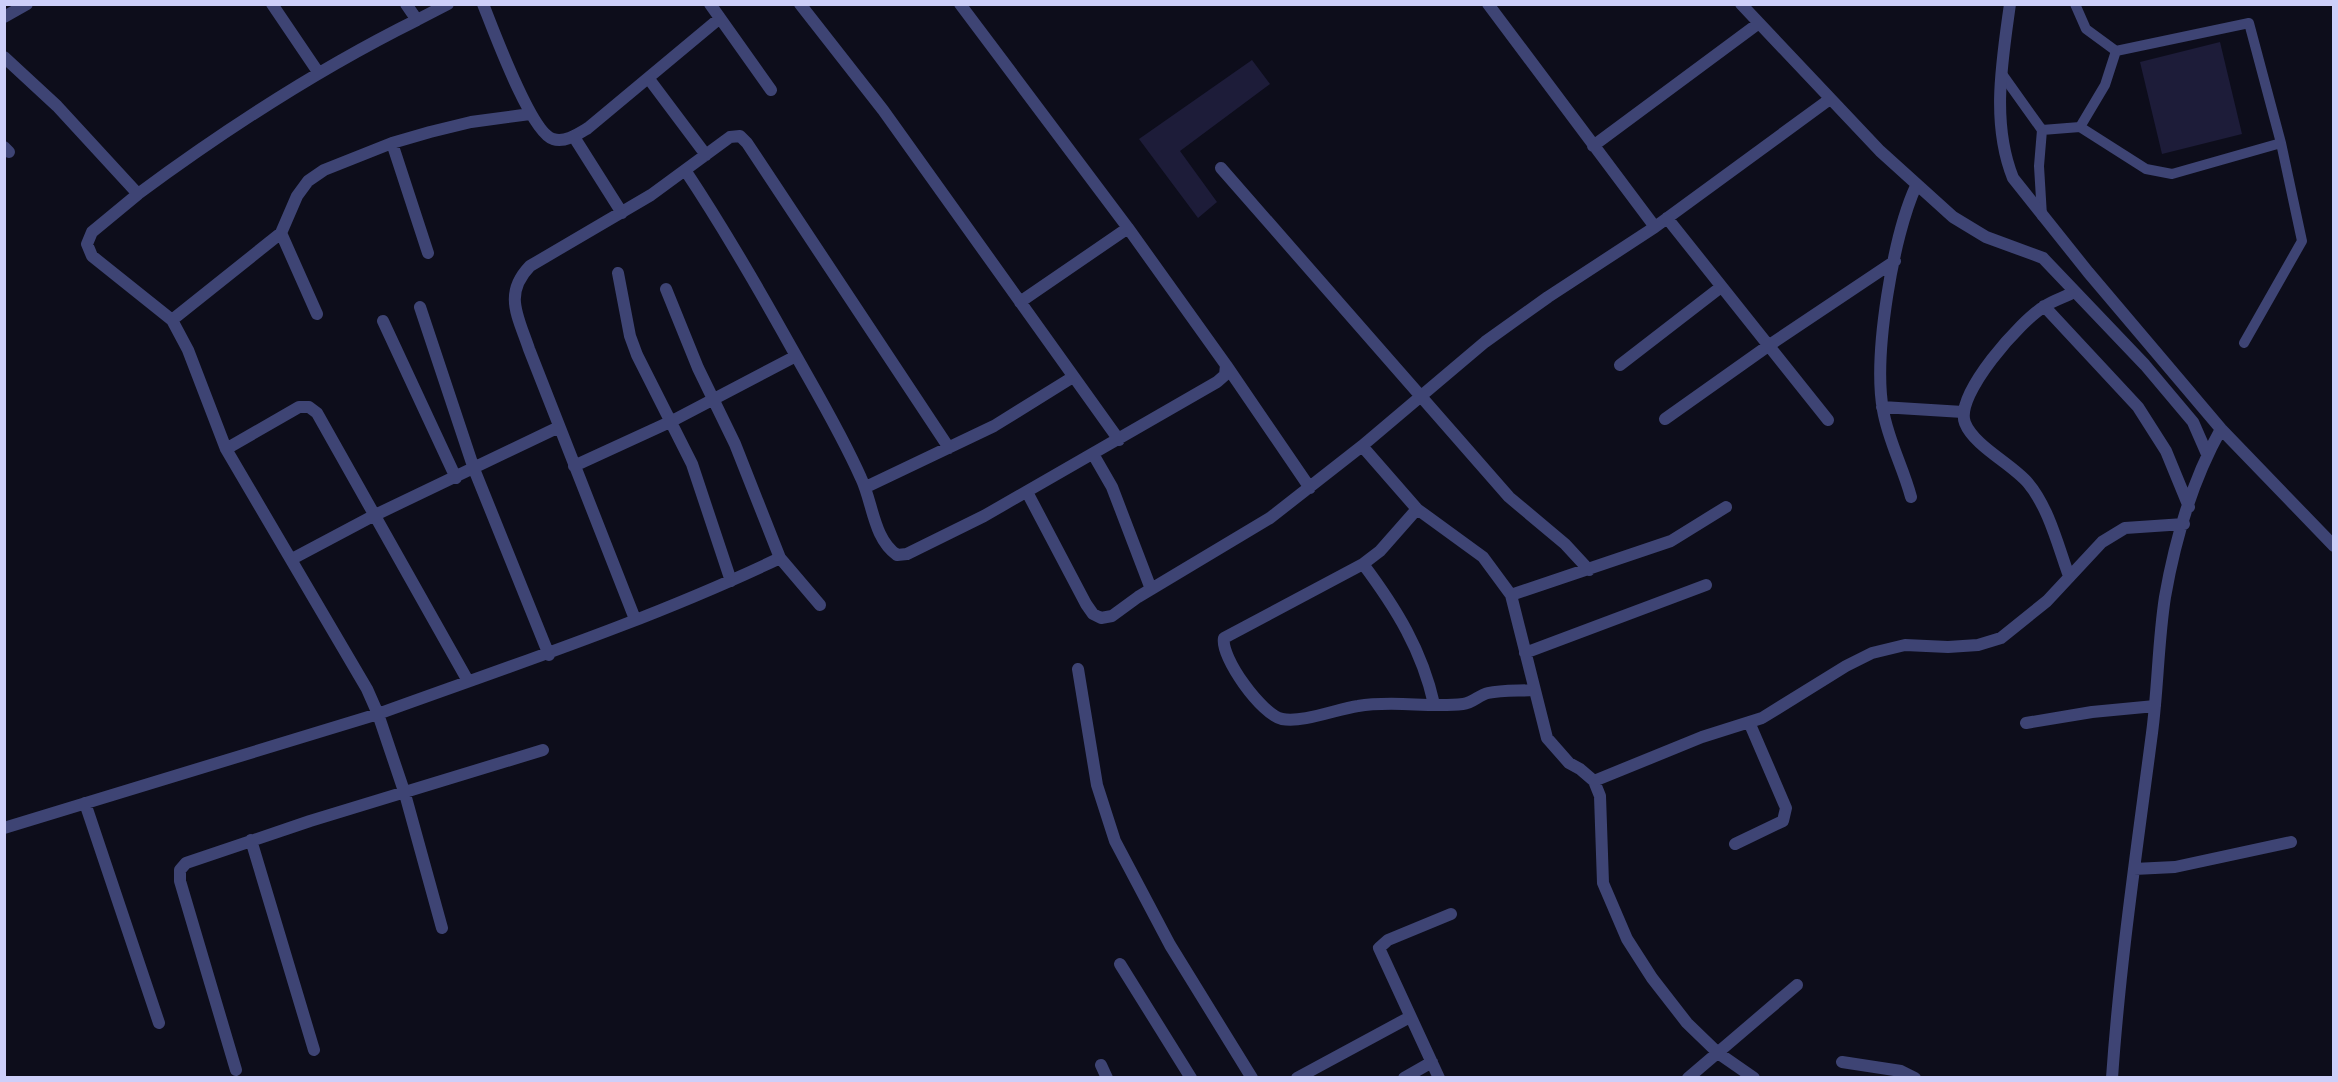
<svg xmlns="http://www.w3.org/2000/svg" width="2338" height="1082" viewBox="0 0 2338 1082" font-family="'Source Sans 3',sans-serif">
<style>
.building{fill:#1d1c39}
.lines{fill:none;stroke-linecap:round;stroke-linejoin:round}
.lane{stroke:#3e4474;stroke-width:10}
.street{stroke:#3e4474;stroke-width:12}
</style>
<rect width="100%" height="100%" fill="#0d0d1b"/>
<!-- building -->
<path class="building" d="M 2220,42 L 2242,134 L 2162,154 L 2140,62 Z
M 1252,60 L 1270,84 L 1180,151 L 1217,202 L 1198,218 L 1139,139 Z"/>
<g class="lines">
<!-- lane -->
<path class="lane" d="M 2075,4 L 2086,29 L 2116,51
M 2002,74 L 2042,130
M 2080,127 L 2146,169 L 2172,174 L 2281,143
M 2042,216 L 2039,166 L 2042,130 L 2080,127 L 2105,85 L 2116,51 L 2249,23 L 2281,143 L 2302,241 L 2244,343"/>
<!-- street -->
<path class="street" d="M 272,4 L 318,72
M 483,4 C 493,29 531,133 553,139 C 565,143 578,134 588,128 L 720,18
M 710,4 L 771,90
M 800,4 L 883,110 L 1119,440
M 1488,4 L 1655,227
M 1741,4 L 1880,151 L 1953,217 L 1986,237 L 2043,258 L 2145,365 L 2193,422 L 2207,454
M 2010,4 C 2002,62 1991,123 2013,178 L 2088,272 L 2221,429 L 2334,546
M 4,17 L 27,4
M 417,20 L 448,4
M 4,57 L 57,106 L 138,194 L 92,232 L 87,244 L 92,256 L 172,320 L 188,350 L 226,449 L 367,689 L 378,714 L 4,828
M 649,79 L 706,155
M 574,137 L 622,213
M 392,143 L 428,253
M 1593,146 L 1759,23
M 4,147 L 9,152
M 1221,168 L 1509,497 L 1565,544 L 1589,570
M 685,170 C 725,230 760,291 795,354 C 818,395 842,435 861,478 C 873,503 873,538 897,555 L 907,554 L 984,516 L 1217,382 L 1225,375 L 1226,365 L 1128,228 L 960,4
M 138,194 C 226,129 318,69 417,20 L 406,4
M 1667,218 L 1828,420
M 281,233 L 317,314
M 618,273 L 630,336 L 637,355 L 692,464 L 731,581
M 666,289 L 698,368 L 735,444 L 780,558 L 820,605
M 1020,302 L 1128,228
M 2044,306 L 2138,407 L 2166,451 L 2189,507
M 420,307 L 474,469 L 549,655
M 172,320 L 281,233 L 297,196 L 308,181 L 324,170 L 392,143 L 430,132 L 471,122 L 530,114
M 383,321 L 456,478
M 1226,365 L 1310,488
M 1620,365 L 1721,287
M 1882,407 L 1963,412
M 1665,419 L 1768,346 L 1895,261
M 1362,446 L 1417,509 L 1483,557 L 1511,595 L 1547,738 L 1569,763 L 1580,769 L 1594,781 L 1600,796 L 1603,883 L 1627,939 L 1652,978 L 1687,1023 L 1718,1053 L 1754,1078
M 226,449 L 299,407 L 309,407 L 317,413 L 468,681
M 1093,454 L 1112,487 L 1151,589
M 574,466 L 672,421 L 796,356
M 866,487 L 994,426 L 1073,377
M 1027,492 L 1086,604 L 1093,614 L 1101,618 L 1112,616 L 1138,597 L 1270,518 L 1362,446 L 1485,342 L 1548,297 L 1655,227 L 1830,99
M 1911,497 C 1903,467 1888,440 1883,410 C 1873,355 1893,236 1916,186
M 1417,509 L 1380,551 L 1363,564 L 1224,638 C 1220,657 1262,715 1282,719 C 1303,723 1337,709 1358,706 C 1393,700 1429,708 1463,704 C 1473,703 1479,695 1488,693 C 1502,690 1519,691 1533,690
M 292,559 L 373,516 L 559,427
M 1363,564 C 1396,608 1422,650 1434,704
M 2069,576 C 2058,546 2049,508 2028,483 C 2012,464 1974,446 1965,423 C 1954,395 2021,320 2045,306 C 2054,300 2065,297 2074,292
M 1511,595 L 1671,541 L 1726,507
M 635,619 L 529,349 C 518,316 503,294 530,266 L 651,195 L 730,137 L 740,136 L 747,143 L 949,448
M 1525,653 L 1706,585
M 1078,669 L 1097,785 L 1115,841 L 1170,945 L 1252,1078
M 2026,723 L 2092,712 L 2155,706
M 1594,781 L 1702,737 L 1762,718 L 1846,666 L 1872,653 L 1905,645 L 1948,647 L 1978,645 L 2001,638 L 2047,601 L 2102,542 L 2125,528 L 2184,524
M 85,803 L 159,1023
M 251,840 L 314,1050
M 1735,844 L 1783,821 L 1786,808 L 1749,722
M 2134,869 L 2175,867 L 2291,842
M 442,928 L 405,794 L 378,714 C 513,665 650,620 780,558
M 1120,964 L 1191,1078
M 1842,1062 L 1901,1071 L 1915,1078
M 1101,1065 L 1107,1078
M 236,1070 L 180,881 L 180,870 L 186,863 L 310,821 L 543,750
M 1297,1078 L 1410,1017
M 1404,1078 L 1432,1062
M 1439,1078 L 1379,948 L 1388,940 L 1451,914
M 1688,1078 L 1797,985
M 2112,1078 C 2120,962 2137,848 2152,733 C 2158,688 2158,642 2165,597 C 2175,540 2193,479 2221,429"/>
</g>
<!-- border -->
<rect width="2338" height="1082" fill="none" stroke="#cdcff9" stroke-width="12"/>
</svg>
